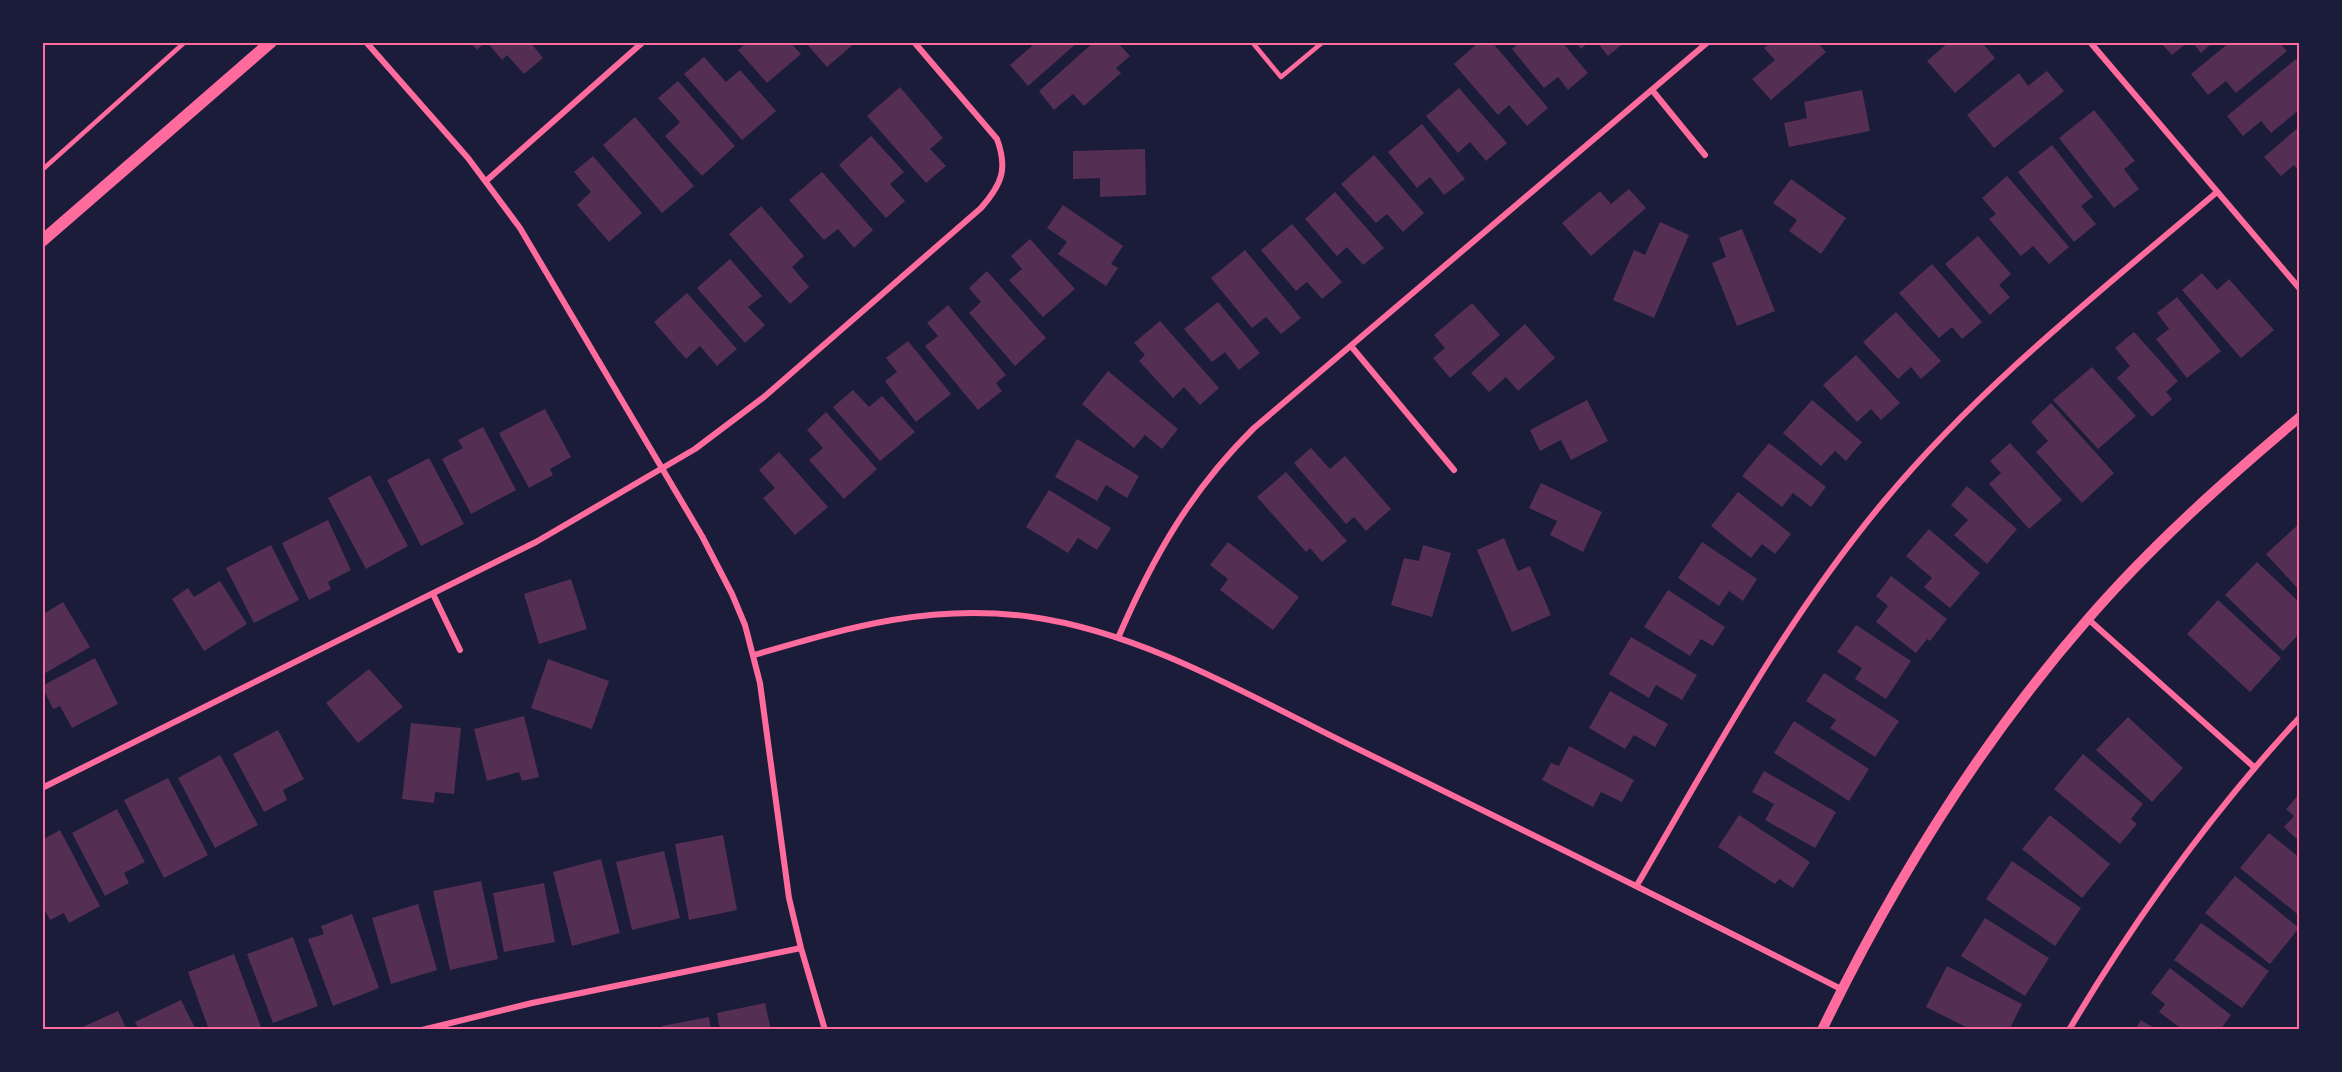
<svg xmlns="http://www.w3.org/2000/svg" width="2342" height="1072" viewBox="0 0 2342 1072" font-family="'Asap Condensed',sans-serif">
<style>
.building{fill:#542f53}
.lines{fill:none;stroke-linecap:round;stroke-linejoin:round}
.service{stroke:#ff6b9d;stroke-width:4.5}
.minor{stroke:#ff6b9d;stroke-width:6}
.tertiary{stroke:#ff6b9d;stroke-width:10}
.secondary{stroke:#ff6b9d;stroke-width:12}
.neatline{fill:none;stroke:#ff6b9d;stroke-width:2}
</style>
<rect width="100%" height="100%" fill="#1b1b3a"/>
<!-- building -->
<path class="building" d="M 470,42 L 485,42 L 477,50 Z
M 487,42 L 530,42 L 543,58 L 524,74 L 507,55 L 502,60 Z
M 747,42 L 790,42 L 801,54 L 767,83 L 738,50 Z
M 805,42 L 856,42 L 827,67 Z
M 1030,42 L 1078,42 L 1028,86 L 1010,65 L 1033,45 Z
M 1094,42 L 1117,42 L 1130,56 L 1116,68 L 1121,73 L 1084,106 L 1073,94 L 1054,110 L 1039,91 Z
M 1479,42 L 1492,42 L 1548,108 L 1527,126 L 1509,105 L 1498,115 L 1454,64 Z
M 1520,42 L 1562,42 L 1588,73 L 1568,90 L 1558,77 L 1544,88 L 1512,49 Z
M 1575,42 L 1589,42 L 1581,49 Z
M 1597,42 L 1625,42 L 1608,56 Z
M 1771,42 L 1817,42 L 1826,52 L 1771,100 L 1752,79 L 1775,60 L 1764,48 Z
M 1949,42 L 1988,42 L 1984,45 L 1995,58 L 1955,93 L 1927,61 Z
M 2160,42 L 2188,42 L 2172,55 Z
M 2192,42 L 2213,42 L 2201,53 Z
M 2230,42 L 2279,42 L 2287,51 L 2236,93 L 2226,81 L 2208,95 L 2191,74 Z
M 704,57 L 726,82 L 740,70 L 776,111 L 742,140 L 684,74 Z
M 2296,59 L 2300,64 L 2300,109 L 2271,133 L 2261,121 L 2243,136 L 2227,116 Z
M 2047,71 L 2064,91 L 1994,148 L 1967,115 L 2019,73 L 2028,86 Z
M 678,81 L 735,146 L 702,176 L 665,136 L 680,122 L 658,98 Z
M 900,87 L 943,138 L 930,149 L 946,166 L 926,183 L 867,116 Z
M 1459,88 L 1507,143 L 1486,161 L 1470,142 L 1458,153 L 1426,116 Z
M 1862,90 L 1870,131 L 1789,147 L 1784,123 L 1807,118 L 1804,102 Z
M 2094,110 L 2135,161 L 2124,169 L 2139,189 L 2114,208 L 2059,138 Z
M 635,117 L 694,186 L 662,213 L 603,145 Z
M 1422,124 L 1465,179 L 1444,195 L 1430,177 L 1417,188 L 1388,152 Z
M 2300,126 L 2300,172 L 2294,165 L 2281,176 L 2264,157 Z
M 871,136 L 904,172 L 890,184 L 905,201 L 886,218 L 839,165 Z
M 2052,145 L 2093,197 L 2081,206 L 2096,224 L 2074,242 L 2018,172 Z
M 1145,149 L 1146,195 L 1100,197 L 1100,178 L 1073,179 L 1073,151 Z
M 1374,155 L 1424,213 L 1403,232 L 1387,214 L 1376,223 L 1341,184 Z
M 593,156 L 642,213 L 609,242 L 577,205 L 591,192 L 574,172 Z
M 822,172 L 873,230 L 854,248 L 838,229 L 824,240 L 789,200 Z
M 2007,176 L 2069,247 L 2049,264 L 2033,246 L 2021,256 L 1989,219 L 1996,214 L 1982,198 Z
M 1791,179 L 1846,218 L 1821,254 L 1789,231 L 1797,220 L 1773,203 Z
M 1629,189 L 1646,208 L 1591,256 L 1562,223 L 1600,191 L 1611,204 Z
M 1335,192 L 1384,248 L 1363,265 L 1347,247 L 1337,256 L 1305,219 Z
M 1063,205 L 1123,246 L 1111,264 L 1118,268 L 1106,286 L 1058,254 L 1067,242 L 1047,228 Z
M 761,206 L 804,256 L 792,267 L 809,287 L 790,304 L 729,234 Z
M 1660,222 L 1689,235 L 1654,318 L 1613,300 L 1634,250 L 1645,255 Z
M 1292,224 L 1342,282 L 1322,299 L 1307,282 L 1296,291 L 1261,250 Z
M 1742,229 L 1775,311 L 1737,326 L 1712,263 L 1726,257 L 1719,238 Z
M 1978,236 L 2011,274 L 1999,285 L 2010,297 L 1990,315 L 1945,264 Z
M 1030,239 L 1075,289 L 1043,317 L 1009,280 L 1022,269 L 1011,256 Z
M 1245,250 L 1301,318 L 1281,334 L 1266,317 L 1252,328 L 1211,278 Z
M 730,259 L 762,296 L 748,307 L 765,325 L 745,343 L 697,288 Z
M 1932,264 L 1982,322 L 1962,339 L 1952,327 L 1939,338 L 1899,293 Z
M 987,271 L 1046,338 L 1015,366 L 969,313 L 981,302 L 969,288 Z
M 2202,273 L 2217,290 L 2229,279 L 2274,330 L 2241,358 L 2182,290 Z
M 687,293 L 737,349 L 717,366 L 700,346 L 686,359 L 654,322 Z
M 2177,297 L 2221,351 L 2187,378 L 2156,339 L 2169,329 L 2157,313 Z
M 1218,302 L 1260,353 L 1239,370 L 1225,352 L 1212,362 L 1184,329 Z
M 1472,303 L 1500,335 L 1450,378 L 1433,358 L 1445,348 L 1434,335 Z
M 948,305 L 1006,375 L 996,383 L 1002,391 L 978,410 L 925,346 L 938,336 L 927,323 Z
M 1896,312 L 1941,361 L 1921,379 L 1911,367 L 1898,379 L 1863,342 Z
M 1160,321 L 1219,388 L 1200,405 L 1184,387 L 1173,398 L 1139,361 L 1145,355 L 1134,343 Z
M 1525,324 L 1555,358 L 1518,391 L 1506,377 L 1489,392 L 1471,373 Z
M 2134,332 L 2178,381 L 2166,392 L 2172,399 L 2152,417 L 2117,378 L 2130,366 L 2115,348 Z
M 908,341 L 951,394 L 916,422 L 885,381 L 897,372 L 886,358 Z
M 1856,355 L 1900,403 L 1881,420 L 1871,409 L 1857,422 L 1823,385 Z
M 2092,367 L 2136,416 L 2098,449 L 2053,400 Z
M 1108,371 L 1178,429 L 1162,449 L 1145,435 L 1134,448 L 1082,404 Z
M 853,390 L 869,407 L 882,396 L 915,432 L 880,461 L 833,407 Z
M 1587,400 L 1608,441 L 1571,460 L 1561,440 L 1540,451 L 1530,430 Z
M 1812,400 L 1862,442 L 1846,461 L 1835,451 L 1821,466 L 1783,433 Z
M 2051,403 L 2114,473 L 2082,503 L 2036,452 L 2048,441 L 2031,422 Z
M 545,409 L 571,457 L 550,469 L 553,475 L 529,488 L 499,433 Z
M 826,412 L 877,469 L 844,499 L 809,460 L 823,448 L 807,430 Z
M 483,427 L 516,490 L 471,514 L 442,459 L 463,448 L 458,440 Z
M 1077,439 L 1139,476 L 1127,498 L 1106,485 L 1097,501 L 1055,477 Z
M 1769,443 L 1826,487 L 1811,507 L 1793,493 L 1782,507 L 1742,476 Z
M 2010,443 L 2062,500 L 2029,529 L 1989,484 L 2001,473 L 1990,461 Z
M 1311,448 L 1330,469 L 1345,456 L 1391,509 L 1366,531 L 1354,517 L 1346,524 L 1294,463 Z
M 779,452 L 828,507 L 795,535 L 763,498 L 775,488 L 759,470 Z
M 429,458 L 464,524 L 421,546 L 387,480 Z
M 1286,472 L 1347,541 L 1322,562 L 1310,548 L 1306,552 L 1257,497 Z
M 370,475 L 408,546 L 366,569 L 328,498 Z
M 1541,483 L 1602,512 L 1583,552 L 1550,535 L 1557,521 L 1529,508 Z
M 1967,486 L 2017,529 L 1987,564 L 1954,535 L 1968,520 L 1951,505 Z
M 1049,490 L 1111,528 L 1097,550 L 1078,538 L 1068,553 L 1026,527 Z
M 1738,492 L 1791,534 L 1775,554 L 1762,544 L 1751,558 L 1711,526 Z
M 328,520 L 351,570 L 328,582 L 331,589 L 309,600 L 282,543 Z
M 2300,523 L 2300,591 L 2266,554 Z
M 1929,529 L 1980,573 L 1950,608 L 1924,587 L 1932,578 L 1906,556 Z
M 1504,538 L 1518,571 L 1530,566 L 1551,615 L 1512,632 L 1477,550 Z
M 1228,542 L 1299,597 L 1273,630 L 1220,590 L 1228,579 L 1210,565 Z
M 1702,542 L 1757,579 L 1743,601 L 1729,591 L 1719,606 L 1678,578 Z
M 271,545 L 299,600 L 254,623 L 226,568 Z
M 1423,545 L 1451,553 L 1432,617 L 1391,605 L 1404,558 L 1419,561 Z
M 2257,562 L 2300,603 L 2300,633 L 2283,651 L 2225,595 Z
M 1891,576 L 1947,619 L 1930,641 L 1927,639 L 1916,653 L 1876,622 L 1888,606 L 1876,596 Z
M 571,579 L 587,629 L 539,644 L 524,594 Z
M 220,581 L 247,624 L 204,651 L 172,599 L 188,588 L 194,597 Z
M 1668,590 L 1725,627 L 1713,646 L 1701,639 L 1690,656 L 1644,627 Z
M 2218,600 L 2281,658 L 2250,692 L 2187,634 Z
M 63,602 L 90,647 L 42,675 L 42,615 Z
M 1856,625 L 1911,661 L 1886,699 L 1855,679 L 1862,668 L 1837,652 Z
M 1631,637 L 1697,675 L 1682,700 L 1656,685 L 1649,698 L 1609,674 Z
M 95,658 L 118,704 L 72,728 L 60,706 L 53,709 L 42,686 Z
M 548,659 L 609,681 L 592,729 L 531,708 Z
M 369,669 L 403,707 L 358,743 L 326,703 Z
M 1824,673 L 1899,721 L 1875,757 L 1830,728 L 1836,720 L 1806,701 Z
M 1610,691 L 1668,724 L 1655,747 L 1634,735 L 1625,749 L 1589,728 Z
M 524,716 L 539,777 L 522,781 L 519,772 L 487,781 L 474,729 Z
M 2128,717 L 2183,768 L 2152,802 L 2096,750 Z
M 1794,721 L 1869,769 L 1849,801 L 1774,753 Z
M 411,723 L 461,728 L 454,794 L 435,792 L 434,803 L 402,799 Z
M 278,730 L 304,779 L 283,790 L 287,800 L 264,812 L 233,754 Z
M 1569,746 L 1634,780 L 1622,802 L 1601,792 L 1593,807 L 1542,780 L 1551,763 L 1559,766 Z
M 2083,754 L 2143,804 L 2131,819 L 2137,824 L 2120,844 L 2054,789 Z
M 220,755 L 258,825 L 215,848 L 178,778 Z
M 1764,771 L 1836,812 L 1815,848 L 1765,820 L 1774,804 L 1752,792 Z
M 168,778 L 208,855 L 164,878 L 124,800 Z
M 2300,793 L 2300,842 L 2284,827 L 2294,816 L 2286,809 Z
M 117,809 L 145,862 L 124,873 L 129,883 L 105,896 L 72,833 Z
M 1739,815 L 1810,862 L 1793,888 L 1779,879 L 1775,884 L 1718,847 Z
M 2050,815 L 2110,864 L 2082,898 L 2022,849 Z
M 60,830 L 100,906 L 69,923 L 64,913 L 50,920 L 42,905 L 42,840 Z
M 2269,833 L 2300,858 L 2300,916 L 2240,868 Z
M 723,835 L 737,910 L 689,920 L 675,844 Z
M 664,851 L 680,918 L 632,930 L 616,862 Z
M 601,859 L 620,933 L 572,946 L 553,872 Z
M 2012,861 L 2081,908 L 2055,946 L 1986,899 Z
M 2235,876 L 2299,928 L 2270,964 L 2205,913 Z
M 481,881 L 498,959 L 450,970 L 433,891 Z
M 544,883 L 555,942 L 504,952 L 493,893 Z
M 418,904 L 437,970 L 391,984 L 372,918 Z
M 352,914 L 379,988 L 333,1006 L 308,939 L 324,934 L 321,926 Z
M 1985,918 L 2049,958 L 2025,996 L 1961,956 Z
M 2201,923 L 2269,971 L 2242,1008 L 2174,960 Z
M 293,937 L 318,1006 L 273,1023 L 247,954 Z
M 234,954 L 262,1030 L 209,1030 L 188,972 Z
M 1947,966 L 2022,1004 L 2009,1030 L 1972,1030 L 1926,1007 Z
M 2170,968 L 2231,1015 L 2220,1030 L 2183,1030 L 2159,1012 L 2165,1004 L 2151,993 Z
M 181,1000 L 196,1030 L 139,1030 L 135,1022 Z
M 765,1003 L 771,1030 L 720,1030 L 717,1013 Z
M 118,1011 L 127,1030 L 76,1030 Z
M 709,1017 L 711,1030 L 662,1030 L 662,1026 Z
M 2141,1020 L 2157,1030 L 2135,1030 Z"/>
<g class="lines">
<!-- service -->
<path class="service" d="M 1252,42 L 1281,77 L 1323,42
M 42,170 L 185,42"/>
<!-- minor -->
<path class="minor" d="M 366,42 L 468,158 L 520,228 L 702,536 L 732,594 L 745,625 L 760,683 L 789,898 L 801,948 L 825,1030
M 2090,42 L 2300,289
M 1652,90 L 1705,155
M 486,181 L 643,42
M 1351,346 L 1454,470
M 433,594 L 460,650
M 2088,619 L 2254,767
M 1118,638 C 1153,557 1191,490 1254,428 L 1708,42
M 754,655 C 850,627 931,603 1032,617 C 1145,633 1253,698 1354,747 C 1517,827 1680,907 1841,989
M 42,788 L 536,542 L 695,449 L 764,397 L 981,208 C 1002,184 1008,169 997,139 L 914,42
M 1637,885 C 1714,753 1786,618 1885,500 C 1982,384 2102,290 2217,192
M 422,1030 L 532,1003 L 801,948
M 2069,1030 C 2136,917 2211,813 2300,717"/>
<!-- tertiary -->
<path class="tertiary" d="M 1822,1030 C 1893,883 1979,744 2087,620 C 2151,546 2225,480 2300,417"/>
<!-- secondary -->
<path class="secondary" d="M 42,241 L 271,42"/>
</g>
<!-- border -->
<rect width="2342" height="1072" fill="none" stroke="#1b1b3a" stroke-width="87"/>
<rect x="44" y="44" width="2254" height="984" class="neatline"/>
</svg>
